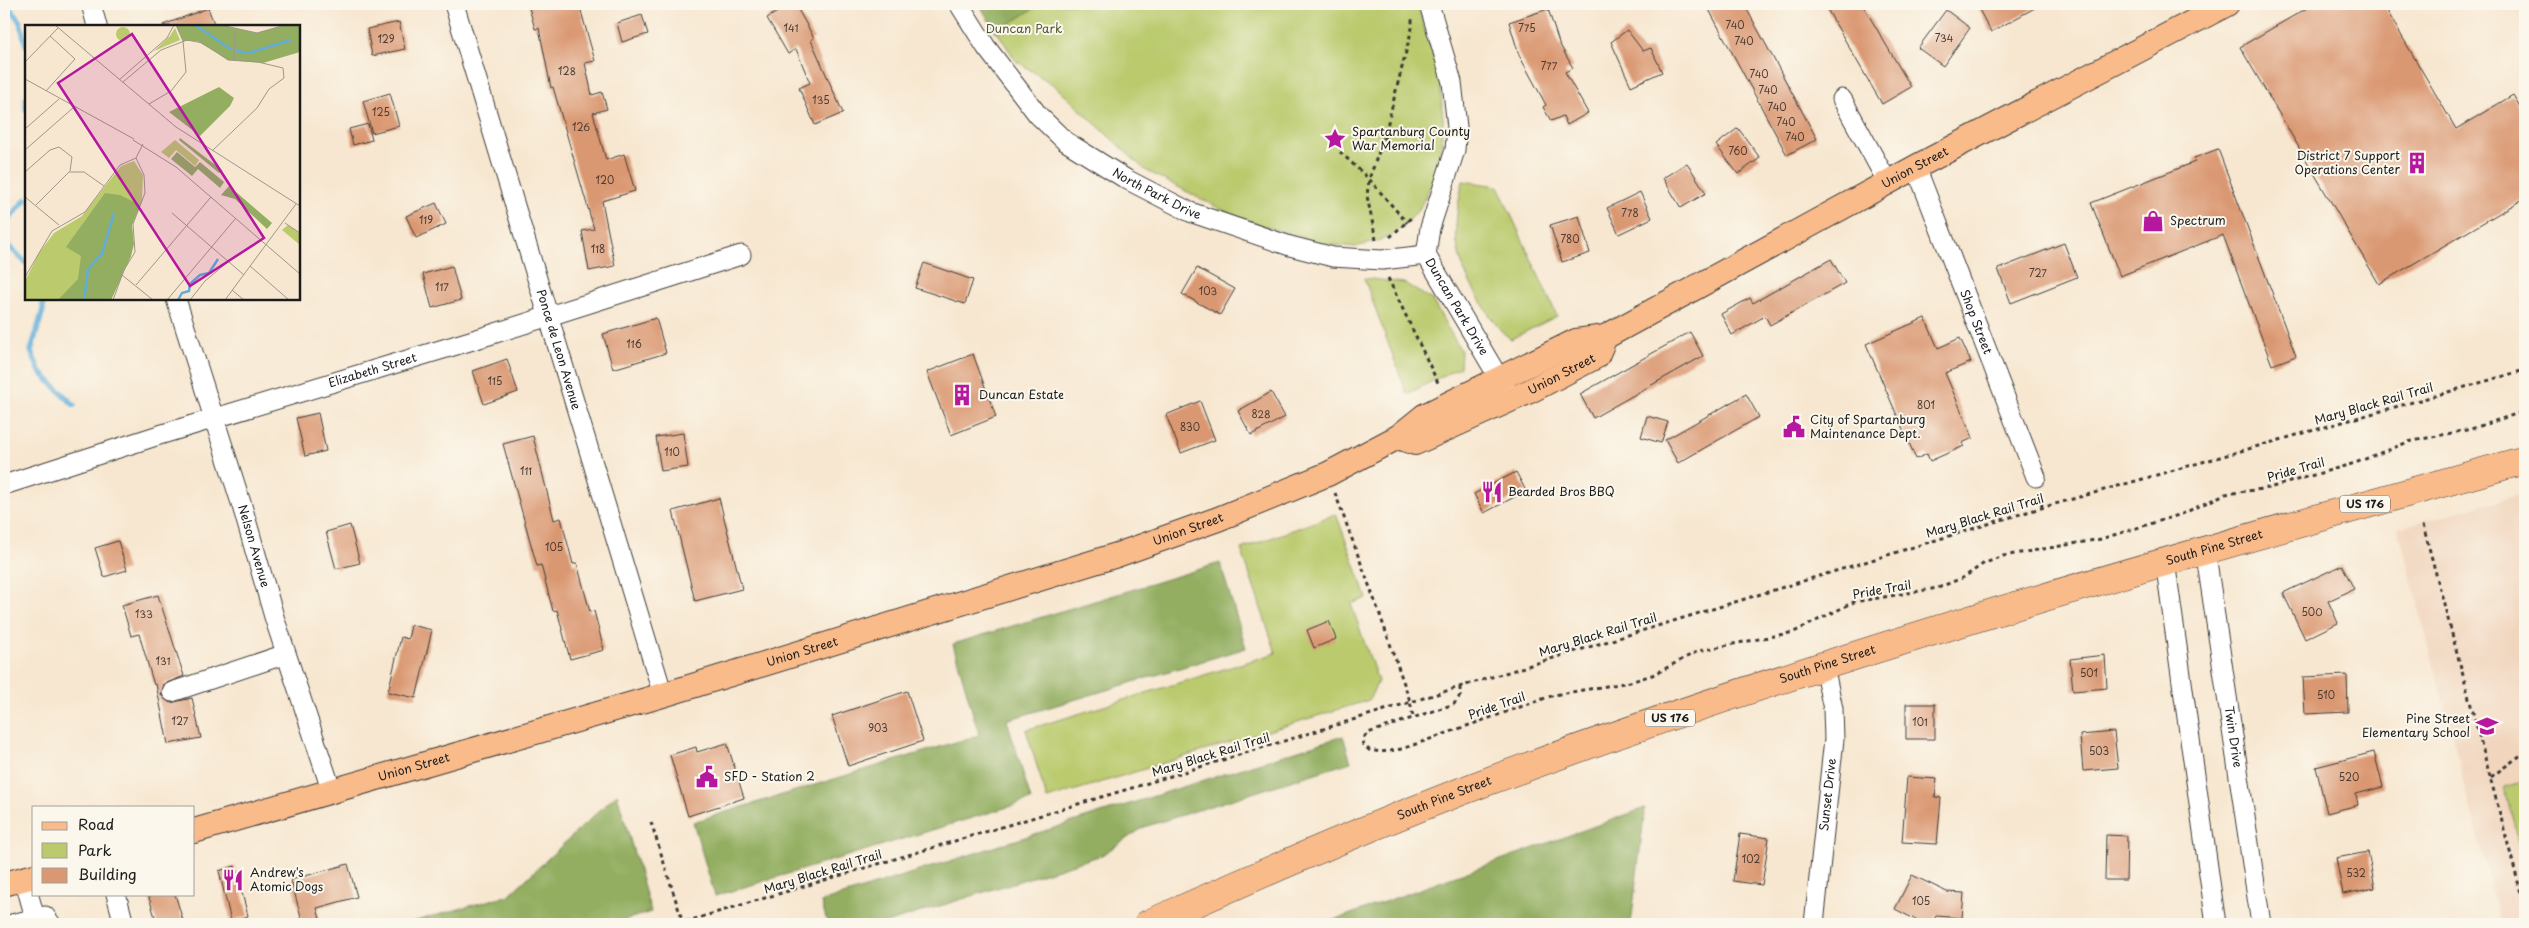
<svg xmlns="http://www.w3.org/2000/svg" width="2529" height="928" viewBox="0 0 2529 928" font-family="'Playpen Sans',sans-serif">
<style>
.built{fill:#f1d5bd}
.green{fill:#baca6d;stroke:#6b7344}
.forest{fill:#93ae60;stroke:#58653e}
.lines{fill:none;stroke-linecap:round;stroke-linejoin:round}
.stream{stroke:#5faeda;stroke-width:5.5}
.building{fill:#da9872}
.minor-casing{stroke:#3d3a37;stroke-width:21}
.major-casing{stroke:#3d3a37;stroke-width:26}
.highway-casing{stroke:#3d3a37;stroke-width:29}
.path{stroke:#3d3a37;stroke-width:3;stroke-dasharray:4 4;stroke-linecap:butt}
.minor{stroke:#fff;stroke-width:19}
.major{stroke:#fabb8b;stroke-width:24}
.highway{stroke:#fabb8b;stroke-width:28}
.labels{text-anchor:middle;stroke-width:4;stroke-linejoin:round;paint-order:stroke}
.number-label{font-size:10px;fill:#4c3b32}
.shield{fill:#fbf7ec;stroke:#5f5e5a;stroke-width:1}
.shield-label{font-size:11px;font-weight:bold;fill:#1c1c1c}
.park-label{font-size:12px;fill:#535938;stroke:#fbf7ec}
.poi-label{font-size:12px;fill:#1c1c1c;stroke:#fbf7ec;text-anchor:start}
.street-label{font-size:12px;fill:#1c1c1c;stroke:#fbf7ec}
.inset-river{fill:none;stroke:#5faeda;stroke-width:2.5}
.inset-road{fill:none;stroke:#9f9688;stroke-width:1}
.view{fill:#b5179e;fill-opacity:0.15;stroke:#b5179e;stroke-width:2.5}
.inset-edge{fill:none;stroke:#1c1c1c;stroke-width:2.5}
</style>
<rect width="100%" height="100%" fill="#fbf7ec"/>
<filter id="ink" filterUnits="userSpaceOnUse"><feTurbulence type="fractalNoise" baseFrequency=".02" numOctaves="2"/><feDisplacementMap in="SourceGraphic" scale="10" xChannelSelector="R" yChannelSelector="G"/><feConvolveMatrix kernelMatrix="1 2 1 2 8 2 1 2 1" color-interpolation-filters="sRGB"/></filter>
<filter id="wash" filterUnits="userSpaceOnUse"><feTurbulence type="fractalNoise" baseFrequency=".0096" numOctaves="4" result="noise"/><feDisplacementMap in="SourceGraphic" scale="20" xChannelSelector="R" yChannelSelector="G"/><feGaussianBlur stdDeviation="1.12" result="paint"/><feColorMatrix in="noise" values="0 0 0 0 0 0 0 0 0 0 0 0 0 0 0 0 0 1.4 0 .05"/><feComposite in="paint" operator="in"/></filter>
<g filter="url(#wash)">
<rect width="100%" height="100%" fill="#f7e7d0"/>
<!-- built -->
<path class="built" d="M 2525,493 L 2525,924 L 2501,924 L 2398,528 Z"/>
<!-- green -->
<path class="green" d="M 979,4 L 1417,4 L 1440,79 L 1443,120 L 1439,170 L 1419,209 L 1407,223 L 1390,237 L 1356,247 L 1324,244 L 1240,219 L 1145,170 L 1054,85 L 1016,61 Z
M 1463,181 L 1498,186 L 1557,316 L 1511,339 C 1499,331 1493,320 1485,308 C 1454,260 1450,236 1463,181 Z
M 1364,278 L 1404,283 L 1432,300 L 1461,351 L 1460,367 L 1407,394 Z
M 1336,514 L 1367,598 L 1351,604 L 1378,681 L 1369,700 L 1047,799 L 1026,730 L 1276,653 L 1241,549 Z
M 2525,781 L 2525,863 L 2504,787 Z"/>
<!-- forest -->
<path class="forest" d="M 979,4 L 1041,4 L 996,32 Z
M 1220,563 L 1246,648 L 1007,720 L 1031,800 L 715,896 L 693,822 L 979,735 L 953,644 Z
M 1343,736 L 1351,762 L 1144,827 L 1102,855 L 883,924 L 828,924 L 821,902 Z
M 617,794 L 651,912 L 611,924 L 405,924 L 509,895 Z
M 1645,808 L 1631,924 L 1323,924 Z"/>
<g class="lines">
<!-- stream -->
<path class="stream" d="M 7,4 L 20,22 L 26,45
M 26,99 L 26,109
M 26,199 L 6,223 L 7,244 L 26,263
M 43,299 L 43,310 L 31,351 L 40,372 L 74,405"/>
</g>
<g id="blocks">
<!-- building -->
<path class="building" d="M 528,4 L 579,4 L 595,61 L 585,63 L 592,95 L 602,92 L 607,109 L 593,113 L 606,160 L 624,154 L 635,191 L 602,201 L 615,266 L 589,271 L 582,231 L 594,229 L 553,87 L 551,88 L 539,28 L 535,29 Z
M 791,4 L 795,4 L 814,38 L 811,40 L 843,113 L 815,125 L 799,88 L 810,83 L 796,49 L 788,54 L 767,18 Z
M 1706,4 L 1744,4 L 1817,139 L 1787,155 Z
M 1824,4 L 1862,4 L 1911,87 L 1882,104 Z
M 1976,4 L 2042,4 L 1991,32 Z
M 2314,4 L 2383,4 L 2456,129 L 2513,95 L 2525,115 L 2525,198 L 2379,284 L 2240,47 Z
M 208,8 L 215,26 L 163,26 L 163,25 Z
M 1548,9 L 1559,43 L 1573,68 L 1565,72 L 1588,113 L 1567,125 L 1563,116 L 1551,121 L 1543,107 L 1546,105 L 1519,55 L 1509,22 Z
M 1946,10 L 1970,28 L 1943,66 L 1918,48 Z
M 642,15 L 648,34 L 622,42 L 617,23 Z
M 399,22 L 405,49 L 372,56 L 367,29 Z
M 1627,30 L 1643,51 L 1651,48 L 1662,72 L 1631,86 L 1611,42 Z
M 390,93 L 399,126 L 372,133 L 363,101 Z
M 368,124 L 372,140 L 353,145 L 349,129 Z
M 1738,128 L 1760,158 L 1738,174 L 1716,145 Z
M 2218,149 L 2296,356 L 2272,365 L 2223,235 L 2120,276 L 2091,203 L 2195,162 L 2194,158 Z
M 1687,163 L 1706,193 L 1681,208 L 1663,178 Z
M 1640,192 L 1652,218 L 1619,234 L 1607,208 Z
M 436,203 L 446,224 L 416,238 L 406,216 Z
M 1579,216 L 1590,253 L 1562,262 L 1550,225 Z
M 2064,243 L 2077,277 L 2011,303 L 1998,269 Z
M 1831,259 L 1845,283 L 1770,325 L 1765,316 L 1732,335 L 1721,314 L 1750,298 L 1753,303 Z
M 924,263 L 973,280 L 965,304 L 915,288 Z
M 452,266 L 461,300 L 432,308 L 423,274 Z
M 1197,268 L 1235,289 L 1220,315 L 1182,294 Z
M 656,318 L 666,353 L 613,369 L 603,334 Z
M 1925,318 L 1938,348 L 1960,338 L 1971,362 L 1945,373 L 1973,438 L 1962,443 L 1964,446 L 1930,461 L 1927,454 L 1916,459 L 1866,344 Z
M 1690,332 L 1703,356 L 1593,418 L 1580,394 Z
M 973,354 L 996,417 L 951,435 L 927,372 Z
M 507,359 L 518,392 L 484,404 L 473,371 Z
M 1271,392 L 1285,417 L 1251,435 L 1238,411 Z
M 1746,394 L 1759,417 L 1678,463 L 1665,440 Z
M 1200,401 L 1215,440 L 1181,453 L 1166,415 Z
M 318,413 L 326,451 L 305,456 L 296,418 Z
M 1647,416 L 1668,422 L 1661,443 L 1641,437 Z
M 683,433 L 688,467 L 661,471 L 656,437 Z
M 533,436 L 554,520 L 561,518 L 573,564 L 577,563 L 590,612 L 594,611 L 604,650 L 570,659 L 557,610 L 553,611 L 541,565 L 537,566 L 503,444 Z
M 1516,472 L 1526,491 L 1484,513 L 1474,494 Z
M 719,498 L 742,589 L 695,601 L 673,511 Z
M 350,525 L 360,563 L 336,569 L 326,532 Z
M 118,541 L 127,570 L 104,577 L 95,548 Z
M 2342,565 L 2354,589 L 2328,601 L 2338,623 L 2305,639 L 2283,593 Z
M 158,595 L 184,676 L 164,684 L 161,695 L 170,703 L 192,698 L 201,738 L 168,744 L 156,684 L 154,685 L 139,634 L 131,636 L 122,605 Z
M 1329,621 L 1336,639 L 1314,648 L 1307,630 Z
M 411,625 L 432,630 L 416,698 L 388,692 L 401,637 L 408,639 Z
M 2105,655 L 2107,688 L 2073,691 L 2070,659 Z
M 2347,675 L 2348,712 L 2305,714 L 2303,677 Z
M 907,691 L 923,741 L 848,766 L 832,716 Z
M 1906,704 L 1935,704 L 1935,739 L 1906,739 Z
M 2114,732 L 2118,768 L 2083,771 L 2080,735 Z
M 727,743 L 744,798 L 688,816 L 670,755 L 696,747 L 697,752 Z
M 2374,752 L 2383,787 L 2356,794 L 2358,805 L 2327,813 L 2316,767 Z
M 1907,777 L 1937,779 L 1935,797 L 1941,798 L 1937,844 L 1902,842 Z
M 1740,834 L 1769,838 L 1762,885 L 1733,881 Z
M 2106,835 L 2127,836 L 2126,880 L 2105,880 Z
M 2368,852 L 2375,888 L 2343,894 L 2336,858 Z
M 348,864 L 357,897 L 317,908 L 320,919 L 303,924 L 291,880 Z
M 235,866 L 248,916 L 231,921 L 219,871 Z
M 1912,875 L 1947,892 L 1964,893 L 1962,918 L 1936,916 L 1932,924 L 1924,924 L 1895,909 Z
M 148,894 L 175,894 L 184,924 L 157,924 Z"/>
</g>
</g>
<g filter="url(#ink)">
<use href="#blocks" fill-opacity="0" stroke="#3d3a37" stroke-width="1"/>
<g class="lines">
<!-- minor casing -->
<g class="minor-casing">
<g id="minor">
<path d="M 91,4 L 97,26"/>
<path id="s1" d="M 454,4 L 663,695"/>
<path id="s2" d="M 959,4 L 986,47 L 1038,115 L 1065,141 L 1126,179 L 1190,212 L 1290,246 L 1333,257 L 1382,260 L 1426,255"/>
<path id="s3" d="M 1429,4 L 1452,82 L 1457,127 L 1455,150 L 1430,228 L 1426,255 L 1506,390"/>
<path d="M 1842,99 L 1888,183"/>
<path id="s4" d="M 1916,167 L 2036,477"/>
<path id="s5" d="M 176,299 L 242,506 L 275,620 L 332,792"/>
<path id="s6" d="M 4,485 L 156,436 L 483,337 L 741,255"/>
<path id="s7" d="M 2205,549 L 2261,924"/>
<path d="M 2165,561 L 2216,924"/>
<path d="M 172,692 L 286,654"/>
<path d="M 24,878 L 35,918"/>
<path d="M 116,894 L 124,924"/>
<path d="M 12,924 L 45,916 L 51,924"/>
<path id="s8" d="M 1814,924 L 1834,739 L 1833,709 L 1824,666"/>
</g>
</g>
<!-- major casing -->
<g class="major-casing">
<g id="major">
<path id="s9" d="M 1398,437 L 1415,443 L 1530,391 L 1597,356 L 1605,337"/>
<path id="s10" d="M 194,831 L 663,695 L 1117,555 L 1218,519 L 1328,474 L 1398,437 L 1424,416 L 1576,341 L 1605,337 L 1916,167 L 2227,4"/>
<path d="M 4,884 L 34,876"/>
</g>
</g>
<!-- highway casing -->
<g class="highway-casing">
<g id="highway">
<path id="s11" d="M 1148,924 C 1257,876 1367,827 1478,785 C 1821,657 2173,558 2525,460"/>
</g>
</g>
<!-- path -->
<path class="path" d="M 1340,152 L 1369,179 L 1407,223
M 1390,237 L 1412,217
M 1376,240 L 1367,196 L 1369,179 L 1384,138 L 1412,28 L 1412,18
M 1388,278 L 1439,385
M 1335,493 L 1380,615 L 1410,701 L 1413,717
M 2040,495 L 2042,507
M 2423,525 L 2525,908
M 1460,687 L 1460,696 L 1454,704 L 1368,733 L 1365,736 L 1363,744 L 1369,750 L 1381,752 L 1402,749 L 1554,695 L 1630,682 L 1655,674 L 1698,651 L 1794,632 L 1854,602 L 1938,588 L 1964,577 L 1983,564 L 2003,556 L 2101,539 L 2182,514 L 2225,494 L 2269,488 L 2355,463 L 2408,442 L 2471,429 L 2525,411
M 2491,777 L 2525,752
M 651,822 L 683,923
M 678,924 L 1135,787 L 2027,512 L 2525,370"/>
<!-- minor -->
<use href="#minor" class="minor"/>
<!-- major -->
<use href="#major" class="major"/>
<!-- highway -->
<use href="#highway" class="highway"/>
</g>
</g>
<!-- icons -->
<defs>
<g id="sight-bare" transform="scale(1.725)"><path d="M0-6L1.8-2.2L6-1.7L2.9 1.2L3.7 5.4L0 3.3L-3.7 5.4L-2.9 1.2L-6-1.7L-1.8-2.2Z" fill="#b5179e" stroke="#fbf7ec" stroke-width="2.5" paint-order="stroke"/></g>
<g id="building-bare" transform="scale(1.725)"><path d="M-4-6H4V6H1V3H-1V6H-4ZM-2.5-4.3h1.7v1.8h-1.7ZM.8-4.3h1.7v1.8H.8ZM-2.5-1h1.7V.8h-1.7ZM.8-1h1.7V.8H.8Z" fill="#b5179e" stroke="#fbf7ec" stroke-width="2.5" paint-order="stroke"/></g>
<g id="shop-bare" transform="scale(1.725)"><path d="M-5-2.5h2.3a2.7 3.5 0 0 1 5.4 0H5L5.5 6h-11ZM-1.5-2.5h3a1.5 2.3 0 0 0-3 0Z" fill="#b5179e" stroke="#fbf7ec" stroke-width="2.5" paint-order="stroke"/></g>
<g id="civic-bare" transform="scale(1.725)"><path d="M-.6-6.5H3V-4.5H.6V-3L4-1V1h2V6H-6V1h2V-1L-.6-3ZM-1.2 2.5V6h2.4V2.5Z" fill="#b5179e" stroke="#fbf7ec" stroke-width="2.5" paint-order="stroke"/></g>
<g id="restaurant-bare" transform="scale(1.725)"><path d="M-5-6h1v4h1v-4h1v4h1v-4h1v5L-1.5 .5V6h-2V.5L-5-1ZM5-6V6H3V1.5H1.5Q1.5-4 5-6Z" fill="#b5179e" stroke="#fbf7ec" stroke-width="2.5" paint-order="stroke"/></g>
<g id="school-bare" transform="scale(1.725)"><path d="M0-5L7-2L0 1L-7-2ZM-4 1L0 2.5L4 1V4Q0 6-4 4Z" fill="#b5179e" stroke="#fbf7ec" stroke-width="2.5" paint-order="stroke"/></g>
</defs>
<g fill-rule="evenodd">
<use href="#sight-bare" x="1335" y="139"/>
<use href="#building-bare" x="2417" y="163"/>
<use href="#shop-bare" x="2153" y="221"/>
<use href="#building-bare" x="962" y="395"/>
<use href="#civic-bare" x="1794" y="427"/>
<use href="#restaurant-bare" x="1492" y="492"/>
<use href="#school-bare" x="2487" y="726"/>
<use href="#civic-bare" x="707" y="777"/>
<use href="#restaurant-bare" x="233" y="880"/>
</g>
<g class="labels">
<!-- number labels -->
<g class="number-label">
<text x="1735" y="29">740</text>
<text x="791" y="32">141</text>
<text x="1527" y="32">775</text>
<text x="1944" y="42">734</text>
<text x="386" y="43">129</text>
<text x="1744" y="45">740</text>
<text x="1549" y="70">777</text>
<text x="567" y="75">128</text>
<text x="1759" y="78">740</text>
<text x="1768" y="94">740</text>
<text x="821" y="104">135</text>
<text x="1777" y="111">740</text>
<text x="381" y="116">125</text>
<text x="1786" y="126">740</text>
<text x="581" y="131">126</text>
<text x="1795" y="141">740</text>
<text x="1738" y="155">760</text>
<text x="605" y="184">120</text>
<text x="1630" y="217">778</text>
<text x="426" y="224">119</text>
<text x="1570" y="243">780</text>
<text x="598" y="253">118</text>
<text x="2038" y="277">727</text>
<text x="442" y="291">117</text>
<text x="1208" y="295">103</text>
<text x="634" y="348">116</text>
<text x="495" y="385">115</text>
<text x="1926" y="409">801</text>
<text x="1261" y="418">828</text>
<text x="1190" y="431">830</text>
<text x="672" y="456">110</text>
<text x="526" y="475">111</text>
<text x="554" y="551">105</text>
<text x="2312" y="616">500</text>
<text x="144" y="618">133</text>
<text x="163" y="665">131</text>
<text x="2089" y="677">501</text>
<text x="2326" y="699">510</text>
<text x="180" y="725">127</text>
<text x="1920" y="726">101</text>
<text x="878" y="732">903</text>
<text x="2099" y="755">503</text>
<text x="2349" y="781">520</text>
<text x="1751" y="863">102</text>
<text x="2356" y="877">532</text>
<text x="1921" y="905">105</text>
</g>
<!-- shield labels -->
<g class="shield">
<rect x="2340" y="495.5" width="50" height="17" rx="4"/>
<rect x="1645" y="709.5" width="50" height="17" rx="4"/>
</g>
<g class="shield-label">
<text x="2365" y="508">US 176</text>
<text x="1670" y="722">US 176</text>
</g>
<!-- park labels -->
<g class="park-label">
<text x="1024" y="33">Duncan Park</text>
</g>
<!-- poi labels -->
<g class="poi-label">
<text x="1352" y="136">Spartanburg County<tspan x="1352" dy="14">War Memorial</tspan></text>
<text x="2400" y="160" text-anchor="end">District 7 Support<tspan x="2400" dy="14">Operations Center</tspan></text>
<text x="2170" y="225">Spectrum</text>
<text x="979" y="399">Duncan Estate</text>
<text x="1810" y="424">City of Spartanburg<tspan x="1810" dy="14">Maintenance Dept.</tspan></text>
<text x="1508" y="496">Bearded Bros BBQ</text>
<text x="2470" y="723" text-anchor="end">Pine Street<tspan x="2470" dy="14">Elementary School</tspan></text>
<text x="724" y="781">SFD - Station 2</text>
<text x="250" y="877">Andrew's<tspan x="250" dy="14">Atomic Dogs</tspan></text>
</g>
<!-- street labels -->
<g class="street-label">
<text dy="4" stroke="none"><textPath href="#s10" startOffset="1854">Union Street</textPath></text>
<text dy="4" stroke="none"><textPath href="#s2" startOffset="280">North Park Drive</textPath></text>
<text dy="4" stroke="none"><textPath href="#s3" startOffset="319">Duncan Park Drive</textPath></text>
<text dy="4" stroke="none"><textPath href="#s4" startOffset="166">Shop Street</textPath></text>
<text dy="4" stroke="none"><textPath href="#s1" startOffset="361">Ponce de Leon Avenue</textPath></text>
<text dy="4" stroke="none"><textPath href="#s6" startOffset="386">Elizabeth Street</textPath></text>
<text dy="4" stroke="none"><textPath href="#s9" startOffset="180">Union Street</textPath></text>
<text transform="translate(2374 404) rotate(-16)" y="4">Mary Black Rail Trail</text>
<text transform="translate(2296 470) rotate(-16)" y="4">Pride Trail</text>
<text transform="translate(1985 516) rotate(-17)" y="4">Mary Black Rail Trail</text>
<text dy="4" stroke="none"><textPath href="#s10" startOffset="1039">Union Street</textPath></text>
<text dy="4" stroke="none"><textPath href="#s5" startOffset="259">Nelson Avenue</textPath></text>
<text dy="4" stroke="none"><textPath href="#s11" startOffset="1132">South Pine Street</textPath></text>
<text transform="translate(1882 590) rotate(-10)" y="4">Pride Trail</text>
<text transform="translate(1598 635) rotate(-17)" y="4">Mary Black Rail Trail</text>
<text dy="4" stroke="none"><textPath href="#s10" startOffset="634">Union Street</textPath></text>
<text dy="4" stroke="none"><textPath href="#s11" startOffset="728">South Pine Street</textPath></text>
<text transform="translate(1497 706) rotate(-19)" y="4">Pride Trail</text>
<text dy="4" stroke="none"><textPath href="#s7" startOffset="190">Twin Drive</textPath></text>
<text transform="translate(1211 755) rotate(-17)" y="4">Mary Black Rail Trail</text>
<text dy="4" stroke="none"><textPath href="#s10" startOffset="229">Union Street</textPath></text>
<text dy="4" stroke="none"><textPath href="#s8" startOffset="130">Sunset Drive</textPath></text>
<text dy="4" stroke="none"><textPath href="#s11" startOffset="322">South Pine Street</textPath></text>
<text transform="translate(823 872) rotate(-17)" y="4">Mary Black Rail Trail</text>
</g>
</g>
<!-- overview -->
<g transform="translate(25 25)">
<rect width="275" height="275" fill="#f7e7d0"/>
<path d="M91 9a7 7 0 1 1 14 0a7 7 0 1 1-14 0ZM 150,3 L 155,15 L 129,26 L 145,11 ZM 150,115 L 174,135 L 170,141 L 151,125 L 144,133 L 136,127 ZM 109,136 L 118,150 L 117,176 L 107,200 L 106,231 L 86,275 L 0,275 L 0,256 L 14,228 L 29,208 L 57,191 L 96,141 ZM 263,200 L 275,208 L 275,220 L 257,205 Z" fill="#baca6d"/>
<path d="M 151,0 L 196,0 L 232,8 L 260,0 L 275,0 L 275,27 L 238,38 L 203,35 L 172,16 L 158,16 ZM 194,62 L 209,73 L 205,81 L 175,111 L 144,87 ZM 155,113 L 197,145 L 194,148 L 154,115 ZM 152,127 L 170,142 L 175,137 L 199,157 L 195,163 L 173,144 L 167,151 L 146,134 ZM 204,161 L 247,198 L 242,204 L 210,174 L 196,170 ZM 80,168 L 95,170 L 115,180 L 107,200 L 109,219 L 106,231 L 86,275 L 33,275 L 53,254 L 56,231 L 41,222 Z" fill="#93ae60"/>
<path class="inset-river" d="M 170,0 L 207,25M 211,26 L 224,28 L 266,15M 59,275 L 63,244 L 77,229 L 89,188M 153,275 L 157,268 L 164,266 L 165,259 L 175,250 L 184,248 L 193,234"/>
<path class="inset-road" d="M 30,0 L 151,102 L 275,181M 196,0 L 232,8 L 260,0M 209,36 L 210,6M 0,37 L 33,3M 0,54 L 109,114M 94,55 L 142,13 L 149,0M 98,57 L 136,25 L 162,15 L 178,18 L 203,35 L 233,37 L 258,43 L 259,53 L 244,64 L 232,83 L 187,126M 21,66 L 50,34 L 25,11M 124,79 L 146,66 L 161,47 L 158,16 L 151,0M 0,104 L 34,74M 108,115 L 151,142 L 275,249M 0,125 L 49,82M 0,147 L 25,125 L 34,122 L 47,132 L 45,146M 0,172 L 34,200M 11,180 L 44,147 L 59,147 L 79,161M 147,188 L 219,250M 260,198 L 275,208M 225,241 L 264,275M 97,250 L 128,275M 0,252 L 27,206 L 60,187 L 95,140 L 111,133 L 118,119M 111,260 L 186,172M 207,265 L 219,275M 88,275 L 99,245 L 110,227 L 108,199 L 120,168 L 119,150 L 111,133M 142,275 L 211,193M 165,275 L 180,256 L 204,236M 200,275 L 271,179"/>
<path class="view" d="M 107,9 L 239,213 L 165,261 L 33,58 Z"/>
<rect width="275" height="275" class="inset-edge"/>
</g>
<!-- margin -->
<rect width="2529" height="928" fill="none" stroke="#fbf7ec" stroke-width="20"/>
<!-- legend -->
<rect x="32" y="806" width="162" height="90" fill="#fbf7ec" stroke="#a29f99"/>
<rect x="42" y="822" width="25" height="8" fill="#fabb8b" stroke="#a29f99"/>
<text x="78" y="830" font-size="15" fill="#1c1c1c">Road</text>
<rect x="42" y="843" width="25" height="15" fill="#baca6d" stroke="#a29f99"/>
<text x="78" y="856" font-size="15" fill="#1c1c1c">Park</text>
<rect x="42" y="868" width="25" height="15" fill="#da9872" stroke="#a29f99"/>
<text x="78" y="880" font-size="15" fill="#1c1c1c">Building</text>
</svg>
